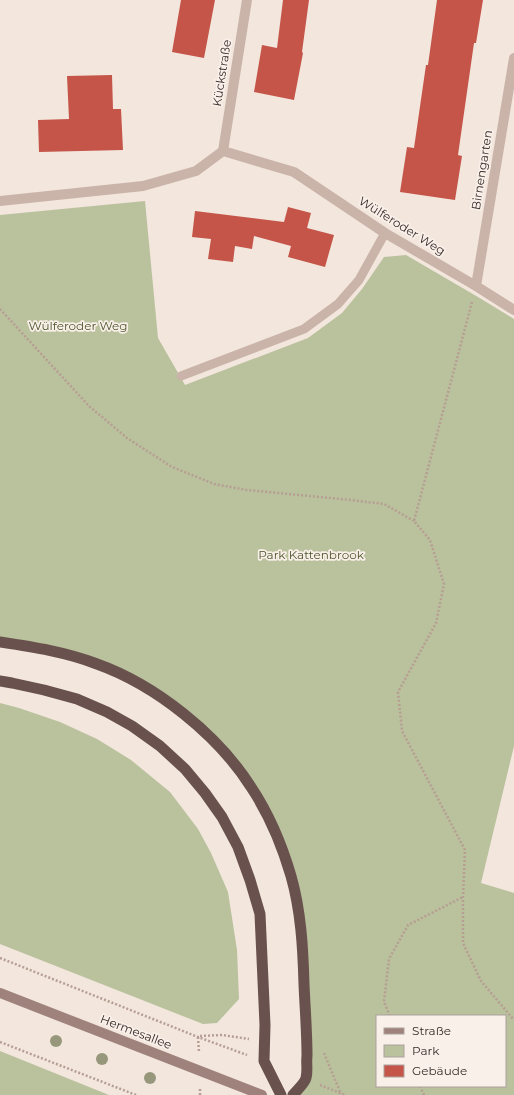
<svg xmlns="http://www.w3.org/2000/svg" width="514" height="1095" viewBox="0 0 514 1095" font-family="Montserrat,sans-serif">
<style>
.green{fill:#bac19d;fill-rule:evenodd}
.building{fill:#c55549}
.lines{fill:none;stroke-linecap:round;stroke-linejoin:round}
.path{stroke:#b69e93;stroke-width:2.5;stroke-dasharray:2 2;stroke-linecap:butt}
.service{stroke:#cab4a9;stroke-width:9}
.minor{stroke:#cab4a9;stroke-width:10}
.secondary{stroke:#9e827b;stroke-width:10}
.trunk{stroke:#69524d;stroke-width:11}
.tree{fill:#97977c}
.labels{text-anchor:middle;stroke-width:3.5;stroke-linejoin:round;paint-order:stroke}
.street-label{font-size:12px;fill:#382c29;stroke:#faf0ea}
.park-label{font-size:12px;fill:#4d562d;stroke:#faf0ea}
</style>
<rect width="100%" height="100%" fill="#f2e6dd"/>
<!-- green -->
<path class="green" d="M 145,201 L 158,338 L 185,385 L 308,338 L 342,313 L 362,289 L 384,257 L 406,255 L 478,297 L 514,319 L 514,746 L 481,883 L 514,893 L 514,1095 L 293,1095 L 306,1079 L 306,1032 L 291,876 L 251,787 L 179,710 L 98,664 L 0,642 L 0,215 ZM 377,1016 L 505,1016 L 505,1086 L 377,1086 Z
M 0,703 L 19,708 L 60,722 L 97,739 L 131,760 L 170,792 L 198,829 L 211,853 L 228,892 L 237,950 L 239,999 L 217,1023 L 203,1024 L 0,944 Z
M 0,1051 L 109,1095 L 0,1095 Z"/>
<!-- building -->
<path class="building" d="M 181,0 L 215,0 L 204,58 L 172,52 Z
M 283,0 L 309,0 L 302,52 L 303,53 L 294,100 L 254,92 L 262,45 L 277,48 Z
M 437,0 L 483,0 L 476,43 L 474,43 L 458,155 L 462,156 L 455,200 L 400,192 L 407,147 L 414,148 L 426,65 L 428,65 Z
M 112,75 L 113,109 L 121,109 L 123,150 L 39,152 L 38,120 L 69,119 L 67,76 Z
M 288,207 L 311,213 L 307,228 L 334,235 L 325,267 L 288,257 L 291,246 L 254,236 L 252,249 L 235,246 L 233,262 L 208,259 L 211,239 L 192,237 L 195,211 L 284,222 Z"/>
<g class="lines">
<!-- path -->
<path class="path" d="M 472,302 L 414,521 L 430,540 L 444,584 L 436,623 L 398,692 L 402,731 L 465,850 L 463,897 L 463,943 L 481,981 L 514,1020
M 0,309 L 89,406 L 127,438 L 172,467 L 214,484 L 247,490 L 351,500 L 384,504 L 414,521
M 0,958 L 198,1037 L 247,1055
M 390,1016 L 384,1002 L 389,959 L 408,925 L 463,897
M 200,1036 L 222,1035 L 249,1039
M 198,1037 L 199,1052
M 0,1042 L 136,1095
M 324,1053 L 341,1094
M 320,1085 L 345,1095
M 420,1086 L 424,1095
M 200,1089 L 200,1095"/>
<!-- service -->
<path class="service" d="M 181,376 L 304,329 L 338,304 L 359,280 L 385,233"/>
<!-- minor -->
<path class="minor" d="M 223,151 L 294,172 L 385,233 L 476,286 L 514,310
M 223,151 L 247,0
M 0,201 L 143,186 L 196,171 L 223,151
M 476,286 L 514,58"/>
<!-- secondary -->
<path class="secondary" d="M 0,993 L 262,1095"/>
<!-- trunk -->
<path class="trunk" d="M 0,642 C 33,647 66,652 97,664 C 156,685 218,735 251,787 C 269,814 282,845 291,876 C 301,911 303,948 304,984 C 305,1008 307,1032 307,1056 C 306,1063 308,1071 306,1078 C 305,1083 297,1090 293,1095
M 0,681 L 12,683 L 44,690 L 77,699 L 107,712 L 132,726 L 160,746 L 185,769 L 205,793 L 222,817 L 238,847 L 250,880 L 260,914 L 265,1025 L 264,1061 L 281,1095"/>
</g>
<!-- trees -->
<g class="tree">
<circle cx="56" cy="1041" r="6"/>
<circle cx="102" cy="1059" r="6"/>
<circle cx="150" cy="1078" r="6"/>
</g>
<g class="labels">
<!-- street labels -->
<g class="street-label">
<text transform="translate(222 73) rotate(-81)" y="4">Kückstraße</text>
<text transform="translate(482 170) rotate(-81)" y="4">Birnengarten</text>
<text transform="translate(402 226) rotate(32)" y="4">Wülferoder Weg</text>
<text transform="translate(136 1032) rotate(21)" y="4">Hermesallee</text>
</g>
<!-- park labels -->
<g class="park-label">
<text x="78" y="330">Wülferoder Weg</text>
<text x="311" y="559">Park Kattenbrook</text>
</g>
</g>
<!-- legend -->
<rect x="376" y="1015" width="130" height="72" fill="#faf0ea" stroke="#aca29d"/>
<rect x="384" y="1028" width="20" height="6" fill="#9e827b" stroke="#aca29d"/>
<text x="412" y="1035" font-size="12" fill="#382c29">Straße</text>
<rect x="384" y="1045" width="20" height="12" fill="#bac19d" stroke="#aca29d"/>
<text x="412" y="1055" font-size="12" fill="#382c29">Park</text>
<rect x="384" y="1065" width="20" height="12" fill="#c55549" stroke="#aca29d"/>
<text x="412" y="1075" font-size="12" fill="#382c29">Gebäude</text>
</svg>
